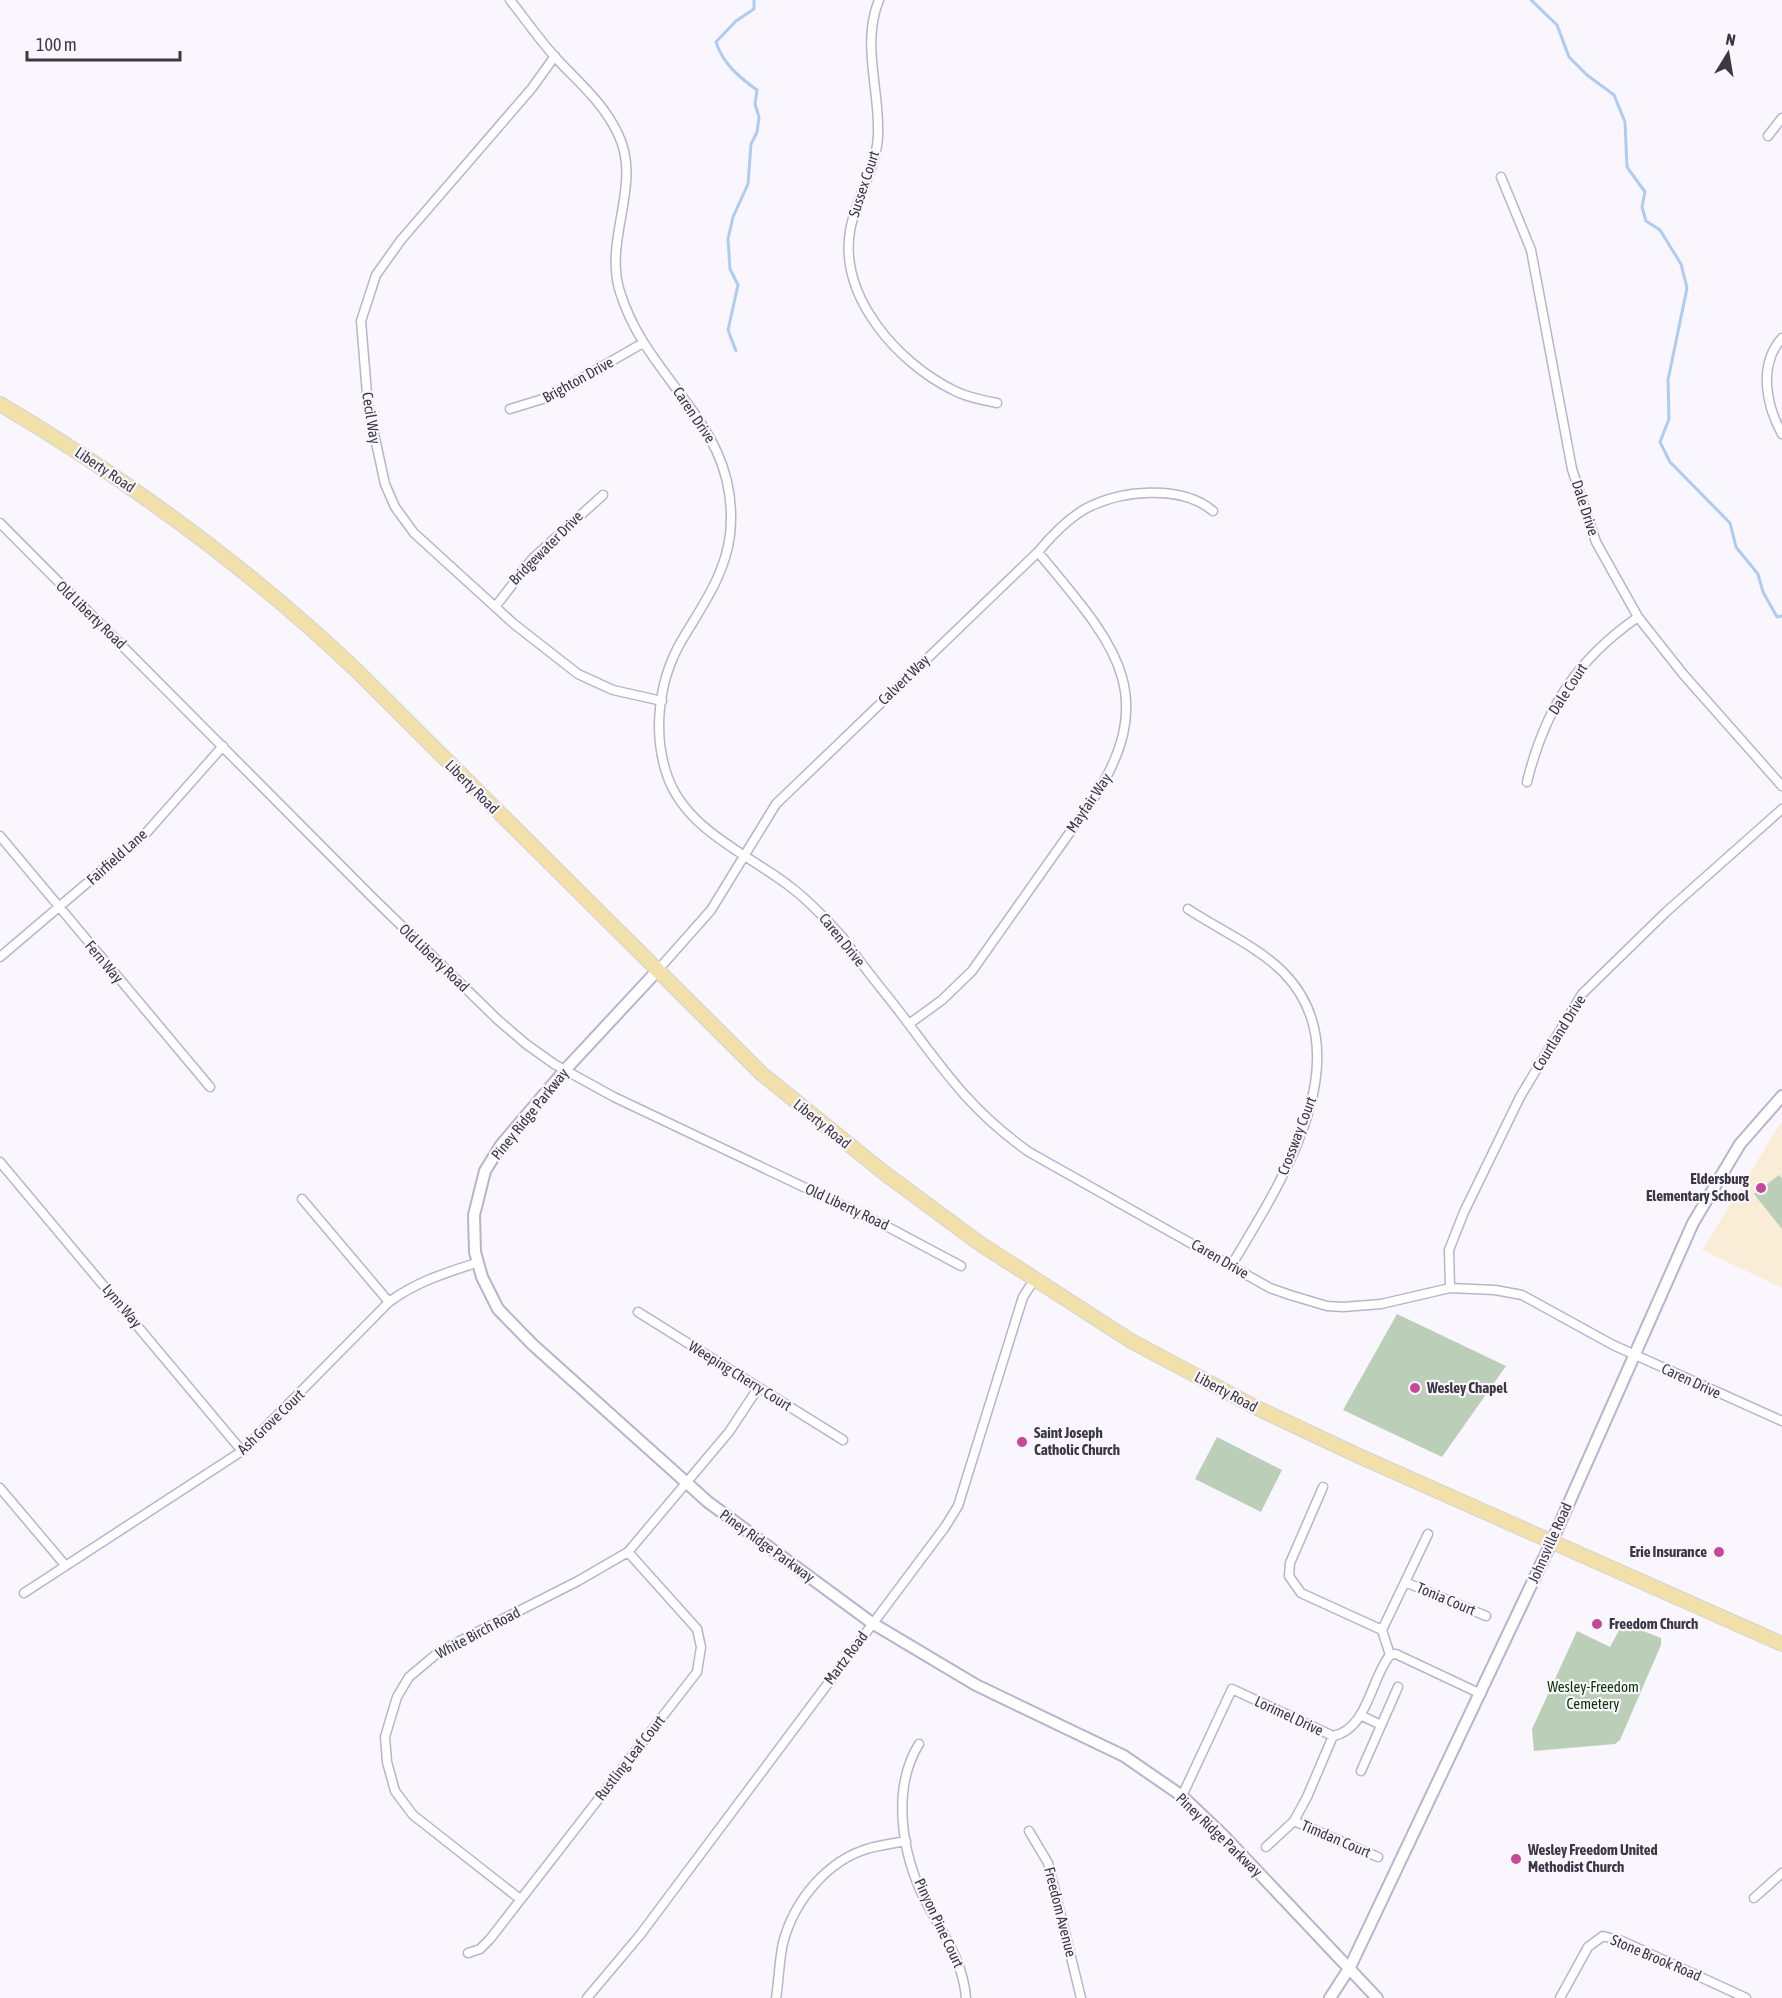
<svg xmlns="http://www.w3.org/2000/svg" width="1782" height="1998" viewBox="0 0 1782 1998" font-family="'Asap Condensed',sans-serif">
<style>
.education{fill:#f9edd8}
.green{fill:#bbceb7}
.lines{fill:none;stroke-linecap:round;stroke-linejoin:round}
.stream{stroke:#aeccf1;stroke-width:3}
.minor-casing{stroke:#bbb2ce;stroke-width:11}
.tertiary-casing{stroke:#bbb2ce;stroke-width:14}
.primary-casing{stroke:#d4d3d6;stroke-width:16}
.minor{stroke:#fff;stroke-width:8}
.tertiary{stroke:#fff;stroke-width:10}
.primary{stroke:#f1e0a9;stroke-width:14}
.poi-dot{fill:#c64896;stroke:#f9f7fd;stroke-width:2}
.labels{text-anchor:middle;stroke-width:4.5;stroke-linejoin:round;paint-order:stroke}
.street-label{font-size:15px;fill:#3b3843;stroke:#f9f7fd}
.poi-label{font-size:15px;font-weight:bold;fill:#3b3843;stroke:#f9f7fd;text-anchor:start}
.park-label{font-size:15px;fill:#0a3501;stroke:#f9f7fd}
</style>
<rect width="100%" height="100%" fill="#f9f7fd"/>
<!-- education -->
<path class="education" d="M 1782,1121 L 1782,1288 L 1702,1250 Z"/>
<!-- green -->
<path class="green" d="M 1779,1175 L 1782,1178 L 1782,1229 L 1754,1194 Z
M 1397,1314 L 1506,1366 L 1442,1457 L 1343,1410 Z
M 1217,1437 L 1282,1470 L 1261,1512 L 1195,1479 Z
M 1623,1623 L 1661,1638 L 1661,1645 L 1620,1740 L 1615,1744 L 1534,1751 L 1532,1729 L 1577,1631 L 1610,1647 Z"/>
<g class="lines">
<!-- stream -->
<path class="stream" d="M 1531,0 L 1557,25 L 1569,57 L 1587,75 L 1614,95 L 1625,122 L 1627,167 L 1645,192 L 1642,207 L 1646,221 L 1660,230 L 1681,264 L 1687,288 L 1668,380 L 1669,419 L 1660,442 L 1670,462 L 1730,523 L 1736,547 L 1758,574 L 1763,592 L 1777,617 L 1782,616
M 736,351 L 728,330 L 738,285 L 730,269 L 728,239 L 733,217 L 748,184 L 751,144 L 757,132 L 759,117 L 755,104 L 757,90 C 739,77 723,64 716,42 L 736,21 L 754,9 L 754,0"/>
<!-- minor casing -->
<g class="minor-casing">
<path id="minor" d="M 510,0 C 525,19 539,39 555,57 C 578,82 603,102 618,134 C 643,184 603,239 620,292 C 648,384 742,426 730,535 C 725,575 702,606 682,640 C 659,679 652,731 667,775 C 686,831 749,854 792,888 C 811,903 828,921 844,939 C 862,966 883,990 902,1015 C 945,1072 970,1110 1029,1152 L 1270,1288 L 1290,1295 L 1327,1306 L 1343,1307 L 1381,1304 L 1450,1288 L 1495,1290 L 1522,1295 L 1613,1345 L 1782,1421
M 879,0 C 861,44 880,90 878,135 C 877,168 855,199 850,231 C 839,297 898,363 953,390 C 966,397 982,400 997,403
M 555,56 L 532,88 L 401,240 L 376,275 L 361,321 L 368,406 L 385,484 L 395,507 L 414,533 L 514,624 L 578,674 L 613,690 L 662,701
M 1768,136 L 1782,118
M 1501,177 L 1531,250 L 1572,469 L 1596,542 L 1638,617 L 1683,674 L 1782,786
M 1782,338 C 1758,365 1766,405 1782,434
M 510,409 L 549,397 L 643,343
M 0,523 L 373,898 L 498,1020 L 526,1044 L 554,1064 L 614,1097 L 888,1227 L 961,1266
M 495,607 L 533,558 L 603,495
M 1527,782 C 1545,709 1576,660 1638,617
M 0,836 L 210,1087
M 1188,909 C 1218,929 1258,947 1283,972 C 1366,1056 1278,1187 1231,1266
M 0,957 L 147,832 L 223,746
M 657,971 L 711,910 L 776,804 L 1038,552 C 1052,535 1066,520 1085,509 C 1120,490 1181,484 1213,511
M 909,1024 L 942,1000 L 972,971 L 1092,801 C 1165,691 1109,639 1038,552
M 0,1162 L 242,1451
M 302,1199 L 389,1302
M 1450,1288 L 1449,1250 L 1464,1212 L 1520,1097 L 1582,994 L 1666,912 L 1782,809
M 638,1312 L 843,1440
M 1323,1487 L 1290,1563 L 1289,1576 L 1301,1593 L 1382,1630
M 0,1488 L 65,1565
M 1405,1582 L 1486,1616
M 24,1593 L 242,1451 L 389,1302 C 416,1282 445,1273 476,1263
M 1390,1655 L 1382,1630 L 1428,1534
M 1390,1655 L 1396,1654 L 1481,1694
M 1360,1715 L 1381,1725
M 919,1744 C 891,1789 902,1855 925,1900 C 942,1933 963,1960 966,1998
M 1361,1771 L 1398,1687
M 1182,1796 L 1232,1689 L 1333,1736 C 1368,1729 1370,1680 1390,1655
M 1294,1821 L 1378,1857
M 1029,1831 L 1048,1863 L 1081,1998
M 1266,1847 L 1294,1821 L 1307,1797 L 1333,1736
M 1754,1898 L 1782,1873
M 520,1899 L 413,1815 L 395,1791 L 387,1762 L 385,1737 L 397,1697 L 409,1677 L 440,1651 L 578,1581 L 628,1552 L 729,1432 L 758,1388
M 468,1953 L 480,1949 L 490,1939 L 697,1672 L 701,1647 L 697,1629 L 628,1552
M 587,1998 L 640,1935 L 945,1527 L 958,1506 L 1023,1297 L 1034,1280
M 776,1998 C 779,1980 779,1961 783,1943 C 794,1901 827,1860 870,1848 C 882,1845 894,1843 906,1841
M 1560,1998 L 1588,1947 L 1603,1936 L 1622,1941 L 1746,1998"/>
</g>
<!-- tertiary casing -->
<g class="tertiary-casing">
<path id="tertiary" d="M 657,971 L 565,1070 L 501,1145 L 485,1171 L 474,1215 L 475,1252 L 482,1277 L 498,1309 L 532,1344 L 708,1502 L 872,1623 L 976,1685 L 1124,1756 L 1182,1796 L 1222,1834 L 1377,1998
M 1330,1998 L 1350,1967 L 1552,1541 L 1693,1223 L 1740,1144 L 1782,1096"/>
</g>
<!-- primary casing -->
<g class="primary-casing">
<path id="primary" d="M 0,404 C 128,480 249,568 357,671 L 762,1074 L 883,1172 L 979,1243 L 1131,1341 L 1255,1407 L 1359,1456 L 1782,1644"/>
</g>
<!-- minor -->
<use href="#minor" class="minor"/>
<!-- tertiary -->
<use href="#tertiary" class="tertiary"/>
<!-- primary -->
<use href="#primary" class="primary"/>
</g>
<!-- markers -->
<g class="poi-dot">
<circle cx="1761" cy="1188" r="6"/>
<circle cx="1415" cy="1388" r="6"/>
<circle cx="1022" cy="1442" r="6"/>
<circle cx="1719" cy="1552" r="6"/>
<circle cx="1597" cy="1624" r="6"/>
<circle cx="1516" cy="1859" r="6"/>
</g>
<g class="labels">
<!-- street labels -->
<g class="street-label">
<text transform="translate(864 184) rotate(-72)" y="5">Sussex Court</text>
<text transform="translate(578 380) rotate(-29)" y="5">Brighton Drive</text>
<text transform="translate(694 415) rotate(56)" y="5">Caren Drive</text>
<text transform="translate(371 418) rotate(81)" y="5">Cecil Way</text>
<text transform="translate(105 470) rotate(34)" y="5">Liberty Road</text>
<text transform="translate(1585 508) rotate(72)" y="5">Dale Drive</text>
<text transform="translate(546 548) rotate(-45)" y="5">Bridgewater Drive</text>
<text transform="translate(91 615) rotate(44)" y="5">Old Liberty Road</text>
<text transform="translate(904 680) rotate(-44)" y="5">Calvert Way</text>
<text transform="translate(1568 689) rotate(-57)" y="5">Dale Court</text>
<text transform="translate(472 787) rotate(45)" y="5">Liberty Road</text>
<text transform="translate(1089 803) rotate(-56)" y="5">Mayfair Way</text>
<text transform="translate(117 857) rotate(-42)" y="5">Fairfield Lane</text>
<text transform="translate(842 940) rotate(51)" y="5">Caren Drive</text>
<text transform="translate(434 958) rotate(44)" y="5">Old Liberty Road</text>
<text transform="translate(104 962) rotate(50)" y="5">Fern Way</text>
<text transform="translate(1559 1033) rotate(-58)" y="5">Courtland Drive</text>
<text transform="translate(530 1114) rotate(-51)" y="5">Piney Ridge Parkway</text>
<text transform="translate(822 1124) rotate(39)" y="5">Liberty Road</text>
<text transform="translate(1297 1136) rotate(-69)" y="5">Crossway Court</text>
<text transform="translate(847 1207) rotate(25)" y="5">Old Liberty Road</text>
<text transform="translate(1220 1259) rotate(30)" y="5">Caren Drive</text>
<text transform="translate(122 1306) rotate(50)" y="5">Lynn Way</text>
<text transform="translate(740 1376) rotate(32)" y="5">Weeping Cherry Court</text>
<text transform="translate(1691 1381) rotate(25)" y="5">Caren Drive</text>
<text transform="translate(1226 1392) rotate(28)" y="5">Liberty Road</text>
<text transform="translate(271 1422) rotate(-44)" y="5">Ash Grove Court</text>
<text transform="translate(1550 1543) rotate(-66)" y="5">Johnsville Road</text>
<text transform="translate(767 1546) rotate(36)" y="5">Piney Ridge Parkway</text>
<text transform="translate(1446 1599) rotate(23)" y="5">Tonia Court</text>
<text transform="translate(478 1633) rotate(-28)" y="5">White Birch Road</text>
<text transform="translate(846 1658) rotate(-53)" y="5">Martz Road</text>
<text transform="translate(1289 1716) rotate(25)" y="5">Lorimel Drive</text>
<text transform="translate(630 1758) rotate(-52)" y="5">Rustling Leaf Court</text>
<text transform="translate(1219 1835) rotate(44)" y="5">Piney Ridge Parkway</text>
<text transform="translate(1336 1839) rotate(23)" y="5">Timdan Court</text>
<text transform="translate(1060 1912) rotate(76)" y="5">Freedom Avenue</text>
<text transform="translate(939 1923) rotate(65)" y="5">Pinyon Pine Court</text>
<text transform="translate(1656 1958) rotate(23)" y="5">Stone Brook Road</text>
</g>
<!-- poi labels -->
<g class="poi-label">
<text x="1749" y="1184" text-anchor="end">Eldersburg<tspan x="1749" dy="17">Elementary School</tspan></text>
<text x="1427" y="1393">Wesley Chapel</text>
<text x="1034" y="1438">Saint Joseph<tspan x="1034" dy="17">Catholic Church</tspan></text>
<text x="1707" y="1557" text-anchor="end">Erie Insurance</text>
<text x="1609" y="1629">Freedom Church</text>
<text x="1528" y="1855">Wesley Freedom United<tspan x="1528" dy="17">Methodist Church</tspan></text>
</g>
<!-- park labels -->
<g class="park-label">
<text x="1593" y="1692">Wesley-Freedom<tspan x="1593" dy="17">Cemetery</tspan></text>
</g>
</g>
<!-- north arrow -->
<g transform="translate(1728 54) rotate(11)" stroke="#f9f7fd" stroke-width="4.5" paint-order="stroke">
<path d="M0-4.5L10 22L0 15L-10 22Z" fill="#3b3843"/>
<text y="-9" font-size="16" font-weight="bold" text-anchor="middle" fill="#3b3843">N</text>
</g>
<!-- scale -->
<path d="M27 51v9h153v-9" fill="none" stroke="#3b3843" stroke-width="3"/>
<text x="36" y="51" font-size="18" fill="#3b3843" stroke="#f9f7fd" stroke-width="4.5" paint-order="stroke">100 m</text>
</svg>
